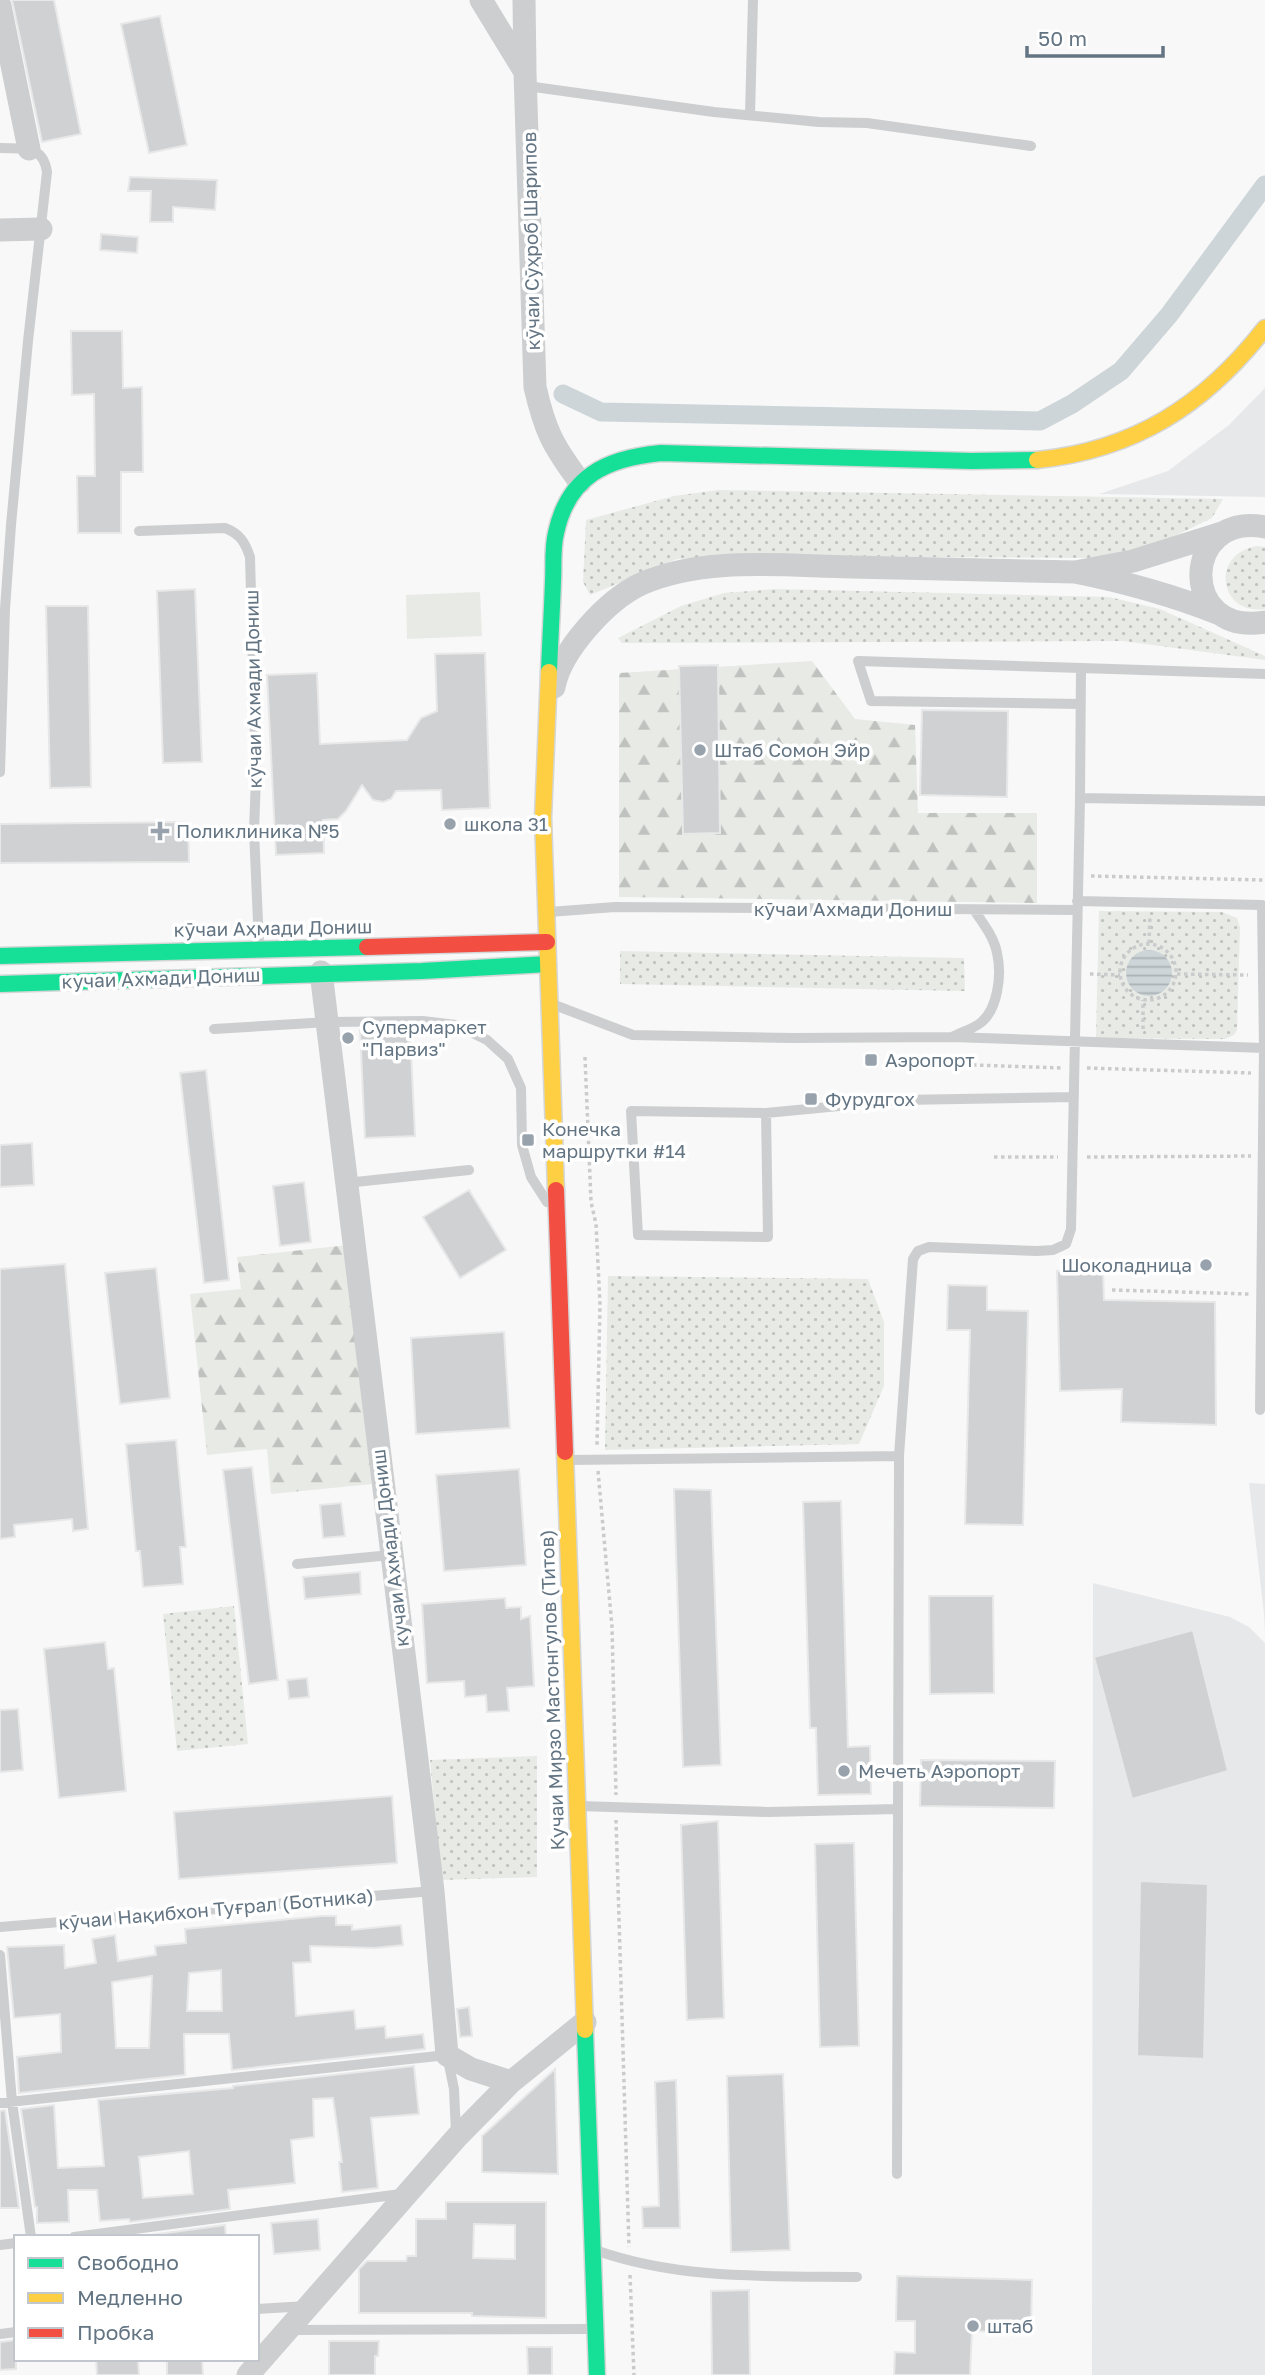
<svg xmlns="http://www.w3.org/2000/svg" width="1265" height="2375" viewBox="0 0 1265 2375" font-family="'Golos Text',sans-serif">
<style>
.built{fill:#e7e8e9}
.grass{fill:url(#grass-dots)}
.forest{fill:url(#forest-firs)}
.pitch{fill:#e7eae5}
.water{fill:url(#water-rules)}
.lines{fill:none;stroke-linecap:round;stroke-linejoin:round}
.canal{stroke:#cdd5d8;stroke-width:19}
.building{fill:#cfd1d3;stroke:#e8e8e8;stroke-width:2;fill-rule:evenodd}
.fast-casing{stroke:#d5d6d7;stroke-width:19}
.slow-casing{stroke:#d5d6d7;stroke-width:19}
.jam-casing{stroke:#d5d6d7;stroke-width:19}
.path{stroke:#cacbcc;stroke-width:3.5;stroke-dasharray:3.5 3.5;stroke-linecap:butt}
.lane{stroke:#cdcecf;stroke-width:10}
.street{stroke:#cdcecf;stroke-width:23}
.fast{stroke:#16e098;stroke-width:16}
.slow{stroke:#ffcf43;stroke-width:16}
.jam{stroke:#f24e42;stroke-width:16}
.poi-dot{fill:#97a2ac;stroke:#fff;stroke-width:2.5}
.labels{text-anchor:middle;stroke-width:7;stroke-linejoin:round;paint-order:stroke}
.street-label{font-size:19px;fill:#637483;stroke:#fff}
.poi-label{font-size:19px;fill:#637483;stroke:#fff;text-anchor:start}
</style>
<defs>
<pattern id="grass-dots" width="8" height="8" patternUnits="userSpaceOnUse" patternTransform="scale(1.75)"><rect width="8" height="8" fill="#e7eae5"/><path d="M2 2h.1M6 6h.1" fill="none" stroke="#bfc2bf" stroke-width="1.8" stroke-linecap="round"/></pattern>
<pattern id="forest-firs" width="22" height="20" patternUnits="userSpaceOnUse" patternTransform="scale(1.75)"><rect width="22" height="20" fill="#e7eae5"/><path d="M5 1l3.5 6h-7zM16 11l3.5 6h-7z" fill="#bfc2bf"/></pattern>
<pattern id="water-rules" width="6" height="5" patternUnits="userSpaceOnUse" patternTransform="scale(1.75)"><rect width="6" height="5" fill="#cdd5d8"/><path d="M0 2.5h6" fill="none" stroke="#aab1b5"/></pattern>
</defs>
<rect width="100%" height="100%" fill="#f8f8f8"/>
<!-- built -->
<path class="built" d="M 1265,388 L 1265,497 L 1099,494 L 1168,471 L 1229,425 Z
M 1249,1483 L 1265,1484 L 1265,1635 L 1264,1614 Z
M 1093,1583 L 1230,1617 L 1249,1627 L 1265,1643 L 1265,2375 L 1092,2375 Z"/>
<!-- grass -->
<path class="grass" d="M 719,490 L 1223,499 L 1212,518 L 1150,548 L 1096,558 L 752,556 L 677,559 L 590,595 L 583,582 L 586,520 L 674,496 Z
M 1258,546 L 1265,547 L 1265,609 C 1219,616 1209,553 1258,546 Z
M 776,589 L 1109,597 L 1160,609 L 1265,656 L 1265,660 L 1123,641 L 622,643 L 618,638 L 681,606 L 724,593 Z
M 1099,911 L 1222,912 L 1237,918 L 1240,927 L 1237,1030 L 1234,1035 L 1225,1039 L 1096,1038 Z
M 620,951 L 964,958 L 965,991 L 620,984 Z
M 608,1276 L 868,1279 L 884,1322 L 884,1386 L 859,1444 L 605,1450 Z
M 234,1606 L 248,1744 L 177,1751 L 163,1614 Z
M 537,1756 L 537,1877 L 441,1880 L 430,1760 Z"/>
<!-- forest -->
<path class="forest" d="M 812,661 L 855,719 L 915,725 L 918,813 L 1037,813 L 1037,903 L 619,897 L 619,673 Z
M 348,1245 L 372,1484 L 271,1494 L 267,1449 L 207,1455 L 190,1294 L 241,1289 L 237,1257 Z"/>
<!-- pitch -->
<path class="pitch" d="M 480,592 L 482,636 L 407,639 L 406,595 Z"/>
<!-- water -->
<path class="water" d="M1126 973a23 23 0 1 1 46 0a23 23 0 1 1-46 0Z"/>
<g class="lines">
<!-- canal -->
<path class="canal" d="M 563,394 L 601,412 L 1040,421 L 1072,404 L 1121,371 L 1169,315 L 1265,185"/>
</g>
<!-- building -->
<path class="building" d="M 12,0 L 54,0 L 81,134 L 42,142 Z
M 160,16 L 187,145 L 149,153 L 121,24 Z
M 130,177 L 217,180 L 215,210 L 173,207 L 173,222 L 150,222 L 151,191 L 128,191 Z
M 101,234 L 138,237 L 137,253 L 100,250 Z
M 71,331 L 122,331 L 123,388 L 142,387 L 143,472 L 121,472 L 121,533 L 78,533 L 77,476 L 95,476 L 94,394 L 72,395 Z
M 195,589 L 202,762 L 163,763 L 157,591 Z
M 46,606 L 88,606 L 91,787 L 50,788 Z
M 485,653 L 490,808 L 442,810 L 441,790 L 396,791 L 391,799 L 383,802 L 373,800 L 362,785 L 346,811 L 338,819 L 323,820 L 324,853 L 276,855 L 267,675 L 317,673 L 320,744 L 407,740 L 421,718 L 437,711 L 435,654 Z
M 718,665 L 720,833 L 683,834 L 679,666 Z
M 922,710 L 1008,711 L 1007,797 L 920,795 Z
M 188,822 L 189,862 L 0,863 L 0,824 Z
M 410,1029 L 415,1136 L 365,1138 L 360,1030 Z
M 206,1070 L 229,1280 L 204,1283 L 180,1073 Z
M 32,1143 L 34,1185 L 0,1187 L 0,1145 Z
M 304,1182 L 311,1242 L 280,1246 L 273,1186 Z
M 469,1190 L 506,1250 L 460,1278 L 423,1217 Z
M 65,1264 L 88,1529 L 73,1531 L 72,1519 L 14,1525 L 15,1537 L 0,1539 L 0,1269 Z
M 156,1268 L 170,1398 L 120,1404 L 105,1273 Z
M 1103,1270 L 1104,1300 L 1215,1302 L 1216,1425 L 1121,1422 L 1122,1389 L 1060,1391 L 1057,1271 Z
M 948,1285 L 987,1286 L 987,1310 L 1028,1311 L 1023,1525 L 965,1524 L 970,1330 L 947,1330 Z
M 504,1332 L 510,1428 L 416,1434 L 411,1338 Z
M 176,1440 L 186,1547 L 180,1547 L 183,1584 L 143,1587 L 140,1551 L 136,1551 L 126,1444 Z
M 252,1467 L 278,1680 L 249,1684 L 223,1470 Z
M 519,1469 L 526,1565 L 444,1571 L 436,1475 Z
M 674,1489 L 711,1490 L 721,1765 L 683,1767 Z
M 841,1501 L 848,1747 L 870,1746 L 871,1794 L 818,1795 L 816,1728 L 810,1728 L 803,1502 Z
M 341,1503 L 345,1536 L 323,1538 L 320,1505 Z
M 360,1572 L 361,1594 L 305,1599 L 303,1577 Z
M 929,1596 L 993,1596 L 994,1693 L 930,1694 Z
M 505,1598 L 506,1608 L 521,1607 L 521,1619 L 530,1616 L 534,1686 L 507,1688 L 509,1711 L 487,1712 L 486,1695 L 465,1697 L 464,1681 L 427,1683 L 422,1604 Z
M 1193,1630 L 1228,1771 L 1132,1799 L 1094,1657 Z
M 105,1642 L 108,1669 L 114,1668 L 126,1791 L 59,1798 L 44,1649 Z
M 307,1678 L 309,1697 L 289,1699 L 287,1680 Z
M 18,1709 L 23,1770 L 0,1772 L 0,1710 Z
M 921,1760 L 1055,1761 L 1054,1808 L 920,1806 Z
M 392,1796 L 397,1863 L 179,1879 L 174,1812 Z
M 718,1821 L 724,2018 L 687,2020 L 681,1825 Z
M 854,1843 L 859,2046 L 820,2047 L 815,1844 Z
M 1140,1881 L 1208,1884 L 1204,2059 L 1137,2056 Z
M 322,1916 L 336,1916 L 336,1925 L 352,1925 L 352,1930 L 401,1925 L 403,1945 L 375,1948 L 310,1946 L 311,1962 L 293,1963 L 296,2016 L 354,2010 L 356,2029 L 385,2026 L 386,2038 L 423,2034 L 425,2049 L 232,2070 L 229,2034 L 184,2034 L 185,2075 L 19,2093 L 17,2057 L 61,2052 L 60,2014 L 14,2018 L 7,1947 L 64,1945 L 65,1968 L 96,1963 L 92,1939 L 115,1935 L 118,1961 L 156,1955 L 155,1946 L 186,1943 L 185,1929 ZM 221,1970 L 222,2011 L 187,2011 L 189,1973 ZM 152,1976 L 149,2048 L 116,2048 L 112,1982 Z
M 469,2007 L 472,2036 L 460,2037 L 457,2009 Z
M 414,2066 L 419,2114 L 371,2118 L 378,2188 L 342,2192 L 339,2162 L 342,2162 L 333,2098 L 313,2099 L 314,2137 L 291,2140 L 295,2183 L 228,2190 L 230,2209 L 130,2222 L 129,2219 L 100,2221 L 97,2190 L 68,2190 L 69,2222 L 37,2223 L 37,2207 L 35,2207 L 21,2109 L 54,2105 L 58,2168 L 104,2166 L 98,2100 L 233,2088 L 233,2086 ZM 189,2151 L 193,2194 L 143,2198 L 139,2157 Z
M 555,2069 L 558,2174 L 482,2172 L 482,2136 Z
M 783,2074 L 790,2250 L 731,2252 L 727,2076 Z
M 676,2080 L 680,2228 L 643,2228 L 642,2207 L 659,2206 L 655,2082 Z
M 5,2110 L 19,2208 L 0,2208 L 0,2111 Z
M 446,2202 L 546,2202 L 546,2318 L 472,2316 L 472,2313 L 359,2313 L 359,2269 L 367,2261 L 406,2261 L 407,2256 L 416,2256 L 416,2219 L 446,2219 ZM 474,2224 L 515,2225 L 515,2259 L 473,2258 Z
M 318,2219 L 320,2250 L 274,2254 L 271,2223 Z
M 225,2225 L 226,2237 L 136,2237 Z
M 897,2276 L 1032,2280 L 1031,2333 L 972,2331 L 970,2375 L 894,2375 L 895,2352 L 915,2353 L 915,2321 L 896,2321 Z
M 749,2290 L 750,2375 L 712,2375 L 711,2291 Z
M 16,2340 L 16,2369 L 0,2370 L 0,2342 Z
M 329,2341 L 379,2341 L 378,2356 L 375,2356 L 375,2375 L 329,2375 Z
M 527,2347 L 552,2347 L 552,2375 L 528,2375 Z
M 96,2359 L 138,2359 L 139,2375 L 97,2375 Z
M 167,2359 L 202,2359 L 203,2375 L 167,2375 Z"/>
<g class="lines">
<!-- fast casing -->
<g class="fast-casing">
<path id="fast" d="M 549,672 C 550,642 552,612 553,581 C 554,566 552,549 556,533 C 568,476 607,458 661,453 L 972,461 L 1037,460
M 0,956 L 367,947
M 0,984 L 422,971 L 548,964
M 585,2030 L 597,2375"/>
</g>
<!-- slow casing -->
<g class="slow-casing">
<path id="slow" d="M 1037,460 C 1135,450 1205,405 1265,328
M 549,672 L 543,818 L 556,1190
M 565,1452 L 585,2030"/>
</g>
<!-- jam casing -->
<g class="jam-casing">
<path id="jam" d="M 367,947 L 547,942
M 556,1190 L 565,1452"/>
</g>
<!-- path -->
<path class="path" d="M 1091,876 L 1264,880
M 1149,943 L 1150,915
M1120 972a28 28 0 1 1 56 0a28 28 0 1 1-56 0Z
M 1090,974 L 1120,975
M 1177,974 L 1248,975
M 1143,1029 L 1143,1000
M 585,1057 L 591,1202 L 596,1224 L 600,1304 L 597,1446
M 973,1065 L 1062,1068
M 1087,1068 L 1251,1073
M 994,1157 L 1058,1157
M 1087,1157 L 1251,1156
M 1112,1290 L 1249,1294
M 598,1471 L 612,1627 L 616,1795
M 616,1820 L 629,2247
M 630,2275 L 634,2375"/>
<!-- lane -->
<path class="lane" d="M 527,86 L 714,112 L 819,122 L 867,123 L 1031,146
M 750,115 L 753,0
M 0,148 C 23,149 43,144 47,172 L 28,341 L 11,525 L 5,609 L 0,772
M 139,531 L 225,528 C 240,534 245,542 250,557 L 256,777 L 254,831 L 259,945
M 1081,668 L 1265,674
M 1080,798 L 1081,668 L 858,661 L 871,701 L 1081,704
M 1077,901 L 1262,905 L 1264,1048 L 1260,1410
M 549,912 L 615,907 L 1077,910
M 552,1004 L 633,1035 L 793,1038 L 952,1037 L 1264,1048
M 214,1029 L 328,1022 L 423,1021 L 456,1025 L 487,1040 L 508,1059 L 521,1088 L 522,1145 L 531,1177 L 547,1202
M 954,1036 C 962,1032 972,1029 979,1024 C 998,1011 1002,975 997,953 C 994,937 983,923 974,910
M 766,1113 L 768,1237 L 638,1235 L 631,1111 L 766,1113 L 902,1100 L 1073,1097
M 346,1183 L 469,1170
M 568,1460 L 899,1456
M 297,1564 L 391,1555
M 579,1806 L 768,1812 L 898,1809
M 0,1927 L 433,1891
M 0,1955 L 12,2102 L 31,2237
M 0,2103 L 447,2055 L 454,2089 L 456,2134
M 897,2174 L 899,1456 L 913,1259 L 918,1251 L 929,1247 L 1037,1251 L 1053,1250 L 1066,1244 L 1071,1229 L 1080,798 L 1265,801
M 74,2237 L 401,2194
M 0,2245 L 16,2243
M 595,2250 C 679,2280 769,2276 857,2277
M 257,2309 L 307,2306
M 290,2330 L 592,2329
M 0,2334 L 16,2332"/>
<!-- street -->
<path class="street" d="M 481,0 L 525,72 L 535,387 C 545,431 553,446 580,482
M 524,0 L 525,68
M 0,6 L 29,149
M 0,230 L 41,229
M 1265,527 C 1181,511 1178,637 1265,622
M 1220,614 C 1172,595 1125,582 1075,572 L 1133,561 L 1222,533
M 554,687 C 561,650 607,600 641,584 C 705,556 784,566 851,567 C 926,569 1000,570 1075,572
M 321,972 L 433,1891 L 447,2055 L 471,2069 L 511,2082
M 248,2375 L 457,2137 L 511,2082 L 585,2022"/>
<!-- fast -->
<use href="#fast" class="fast"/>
<!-- slow -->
<use href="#slow" class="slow"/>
<!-- jam -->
<use href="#jam" class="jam"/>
</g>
<!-- markers -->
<g class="poi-dot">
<circle cx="700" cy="750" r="7"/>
<circle cx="450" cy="824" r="7"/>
<path d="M156.5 820.5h7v7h7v7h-7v7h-7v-7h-7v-7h7z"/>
<circle cx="348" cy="1038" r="7"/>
<rect x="864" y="1053" width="14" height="14" rx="3.5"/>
<rect x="804" y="1092" width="14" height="14" rx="3.5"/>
<rect x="521" y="1133" width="14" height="14" rx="3.5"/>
<circle cx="1206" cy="1265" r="7"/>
<circle cx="844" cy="1771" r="7"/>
<circle cx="973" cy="2326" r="7"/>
</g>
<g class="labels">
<!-- street labels -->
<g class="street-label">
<text transform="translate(531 241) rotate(-91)" y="7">кӯчаи Сӯҳроб Шарипов</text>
<text transform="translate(253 689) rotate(-91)" y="7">кӯчаи Ахмади Дониш</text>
<text x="853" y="916">кӯчаи Ахмади Дониш</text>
<text transform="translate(273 928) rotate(-1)" y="7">кӯчаи Аҳмади Дониш</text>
<text transform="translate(161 978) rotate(-2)" y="7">кучаи Ахмади Дониш</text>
<text transform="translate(390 1548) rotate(-97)" y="7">кучаи Ахмади Дониш</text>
<text transform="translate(552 1690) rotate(-92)" y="7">Кучаи Мирзо Мастонгулов (Титов)</text>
<text transform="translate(216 1909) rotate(-5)" y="7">кӯчаи Нақибхон Туғрал (Ботника)</text>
</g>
<!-- poi labels -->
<g class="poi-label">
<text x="714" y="757">Штаб Сомон Эйр</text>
<text x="464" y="831">школа 31</text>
<text x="176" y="838">Поликлиника №5</text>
<text x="362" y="1034">Супермаркет<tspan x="362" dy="22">"Парвиз"</tspan></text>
<text x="885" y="1067">Аэропорт</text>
<text x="825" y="1106">Фурудгох</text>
<text x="542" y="1136">Конечка<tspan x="542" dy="22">маршрутки #14</tspan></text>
<text x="1192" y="1272" text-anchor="end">Шоколадница</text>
<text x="858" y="1778">Мечеть Аэропорт</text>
<text x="987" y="2333">штаб</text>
</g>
</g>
<!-- legend -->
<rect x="14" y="2235" width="245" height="126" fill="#ffffff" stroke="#c1c7cd" stroke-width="2"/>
<rect x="28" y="2258" width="35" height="10" fill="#16e098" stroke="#c1c7cd" stroke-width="2"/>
<text x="77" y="2270" font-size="21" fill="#637483">Свободно</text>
<rect x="28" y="2293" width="35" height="10" fill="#ffcf43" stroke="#c1c7cd" stroke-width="2"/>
<text x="77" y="2305" font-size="21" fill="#637483">Медленно</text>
<rect x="28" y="2328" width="35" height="10" fill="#f24e42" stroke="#c1c7cd" stroke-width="2"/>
<text x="77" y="2340" font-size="21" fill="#637483">Пробка</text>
<!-- scale -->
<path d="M1027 46v10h136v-10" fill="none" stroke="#637483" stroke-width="3.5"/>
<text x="1038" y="46" font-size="21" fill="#637483" stroke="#ffffff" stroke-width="5" paint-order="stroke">50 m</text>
</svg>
